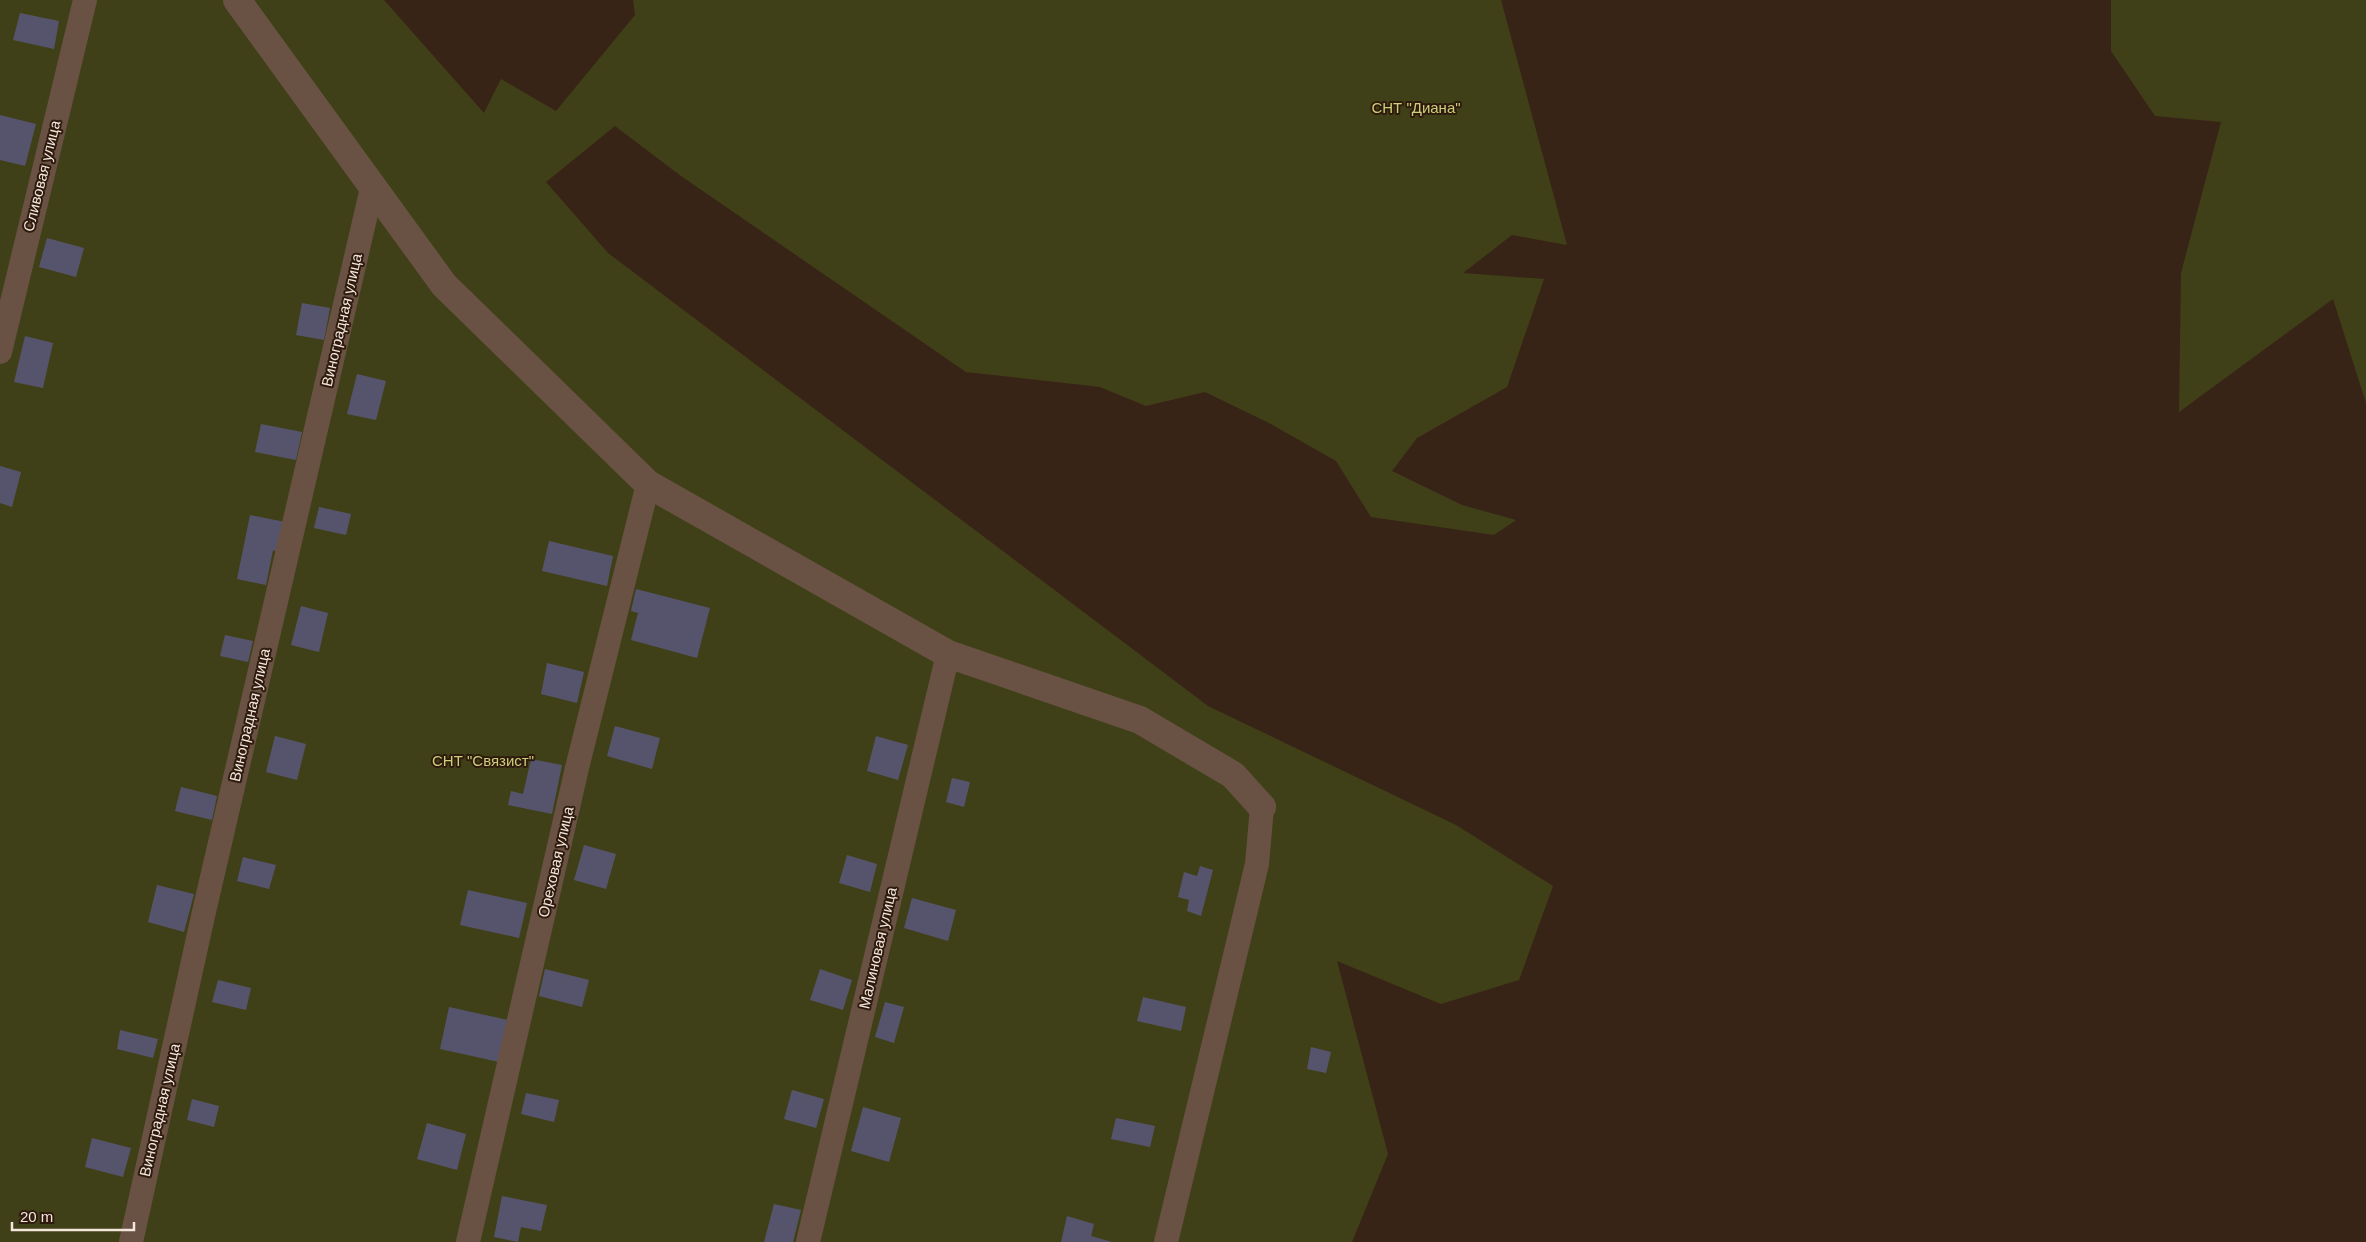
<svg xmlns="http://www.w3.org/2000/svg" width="2366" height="1242" viewBox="0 0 2366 1242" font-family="Arial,sans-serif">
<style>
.green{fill:#404018}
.building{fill:#56546c}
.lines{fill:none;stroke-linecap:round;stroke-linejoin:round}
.lane{stroke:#695243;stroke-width:24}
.street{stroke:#695243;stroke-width:28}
.labels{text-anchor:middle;stroke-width:4;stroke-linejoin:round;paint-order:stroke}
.park-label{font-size:15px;fill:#cccf7a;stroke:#2e1b0d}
.street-label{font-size:15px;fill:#f4e6dd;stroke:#2e1b0d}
</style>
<rect width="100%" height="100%" fill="#382417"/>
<!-- green -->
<path class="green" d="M 0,0 L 384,0 L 484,113 L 501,79 L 556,111 L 635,15 L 633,0 L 1501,0 L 1567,245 L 1512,235 L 1463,273 L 1544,279 L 1507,387 L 1417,438 L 1392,471 L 1462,505 L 1516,520 L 1494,535 L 1371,517 L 1336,461 L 1269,423 L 1205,392 L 1146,406 L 1100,387 L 966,372 L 681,176 L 615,126 L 546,182 L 608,253 L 1208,706 L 1456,825 L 1553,886 L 1519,980 L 1441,1004 L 1337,961 L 1388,1154 L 1352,1242 L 0,1242 Z
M 2111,0 L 2366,0 L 2366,403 L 2333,299 L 2179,412 L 2181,273 L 2221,122 L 2155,116 L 2111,51 Z"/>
<!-- building -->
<path class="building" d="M 20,13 L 59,21 L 54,49 L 13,40 Z
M 0,115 L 36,124 L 25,166 L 0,160 Z
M 47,238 L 84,248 L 76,277 L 39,267 Z
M 302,303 L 330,308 L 324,340 L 296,335 Z
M 25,336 L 53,343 L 43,388 L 14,382 Z
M 357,374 L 386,381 L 376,420 L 347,414 Z
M 261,424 L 302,432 L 296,460 L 255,452 Z
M 0,466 L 21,472 L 12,507 L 0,503 Z
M 319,507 L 351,514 L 346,535 L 314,528 Z
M 250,515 L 285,522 L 279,553 L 273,550 L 266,585 L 237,579 Z
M 549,541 L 613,556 L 607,586 L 542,571 Z
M 636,589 L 710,608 L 697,658 L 631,640 L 638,613 L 631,611 Z
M 301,606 L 328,613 L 319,652 L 291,645 Z
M 225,635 L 253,641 L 248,662 L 220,656 Z
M 547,663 L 584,672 L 577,703 L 541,694 Z
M 615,726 L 660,738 L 652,769 L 607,756 Z
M 275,736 L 306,744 L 297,780 L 266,772 Z
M 876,736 L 908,745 L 898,780 L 867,771 Z
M 531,759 L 562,765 L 552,814 L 508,805 L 511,791 L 523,794 Z
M 952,778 L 970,782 L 964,807 L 946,802 Z
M 181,787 L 217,796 L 212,820 L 175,811 Z
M 584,845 L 616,854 L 606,889 L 574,880 Z
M 847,855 L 877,864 L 870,892 L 839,883 Z
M 243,857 L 276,865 L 269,889 L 237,881 Z
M 1200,866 L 1213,870 L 1201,916 L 1187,911 L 1189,900 L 1178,897 L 1184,872 L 1197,876 Z
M 157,885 L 194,894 L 184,932 L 148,922 Z
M 468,890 L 527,903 L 519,938 L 460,925 Z
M 912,898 L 956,910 L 948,941 L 904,928 Z
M 545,969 L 589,980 L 582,1007 L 539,996 Z
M 820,969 L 852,980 L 843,1010 L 810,1000 Z
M 218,980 L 251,988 L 246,1010 L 212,1002 Z
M 1143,997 L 1186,1007 L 1181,1031 L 1137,1021 Z
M 885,1002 L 904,1007 L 894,1043 L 875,1037 Z
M 449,1007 L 508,1020 L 499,1062 L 440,1049 Z
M 120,1030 L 158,1039 L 153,1058 L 117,1049 Z
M 1311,1047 L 1331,1052 L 1326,1073 L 1307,1069 Z
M 792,1090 L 824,1099 L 816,1128 L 784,1119 Z
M 526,1093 L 559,1100 L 554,1122 L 521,1114 Z
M 192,1099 L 219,1106 L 214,1127 L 187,1120 Z
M 863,1107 L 901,1118 L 889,1162 L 851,1151 Z
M 1116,1118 L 1155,1126 L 1150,1147 L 1111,1139 Z
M 427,1123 L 466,1134 L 457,1170 L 417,1159 Z
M 92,1138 L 131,1148 L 123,1177 L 85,1167 Z
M 502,1196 L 547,1205 L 541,1231 L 521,1227 L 518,1242 L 494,1237 Z
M 774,1204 L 801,1210 L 793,1242 L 764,1242 Z
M 1067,1216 L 1094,1224 L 1091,1236 L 1112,1242 L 1061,1242 Z"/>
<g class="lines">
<!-- lane -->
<path class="lane" d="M 0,352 L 85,0
M 131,1242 L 203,916 L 372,188
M 468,1242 L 577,768 L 648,484
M 808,1242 L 948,654
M 1166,1242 L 1257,864 L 1262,807"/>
<!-- street -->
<path class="street" d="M 237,0 L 444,285 L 648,484 L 948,654 L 1140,720 L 1233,775 L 1262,807"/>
</g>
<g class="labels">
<!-- park labels -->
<g class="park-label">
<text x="1416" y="113">СНТ "Диана"</text>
<text x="483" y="766">СНТ "Связист"</text>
</g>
<!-- street labels -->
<g class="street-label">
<text transform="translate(42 176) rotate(-76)" y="5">Сливовая улица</text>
<text transform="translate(342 320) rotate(-77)" y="5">Виноградная улица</text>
<text transform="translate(250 715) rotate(-77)" y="5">Виноградная улица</text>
<text transform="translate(556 862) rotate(-77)" y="5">Ореховая улица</text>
<text transform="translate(878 948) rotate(-77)" y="5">Малиновая улица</text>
<text transform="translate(160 1110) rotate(-77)" y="5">Виноградная улица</text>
</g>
</g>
<!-- scale -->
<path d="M12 1222v8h122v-8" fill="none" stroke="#f4e6dd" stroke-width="2.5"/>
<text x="20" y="1222" font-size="15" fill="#f4e6dd" stroke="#2e1b0d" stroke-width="4" paint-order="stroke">20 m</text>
</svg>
